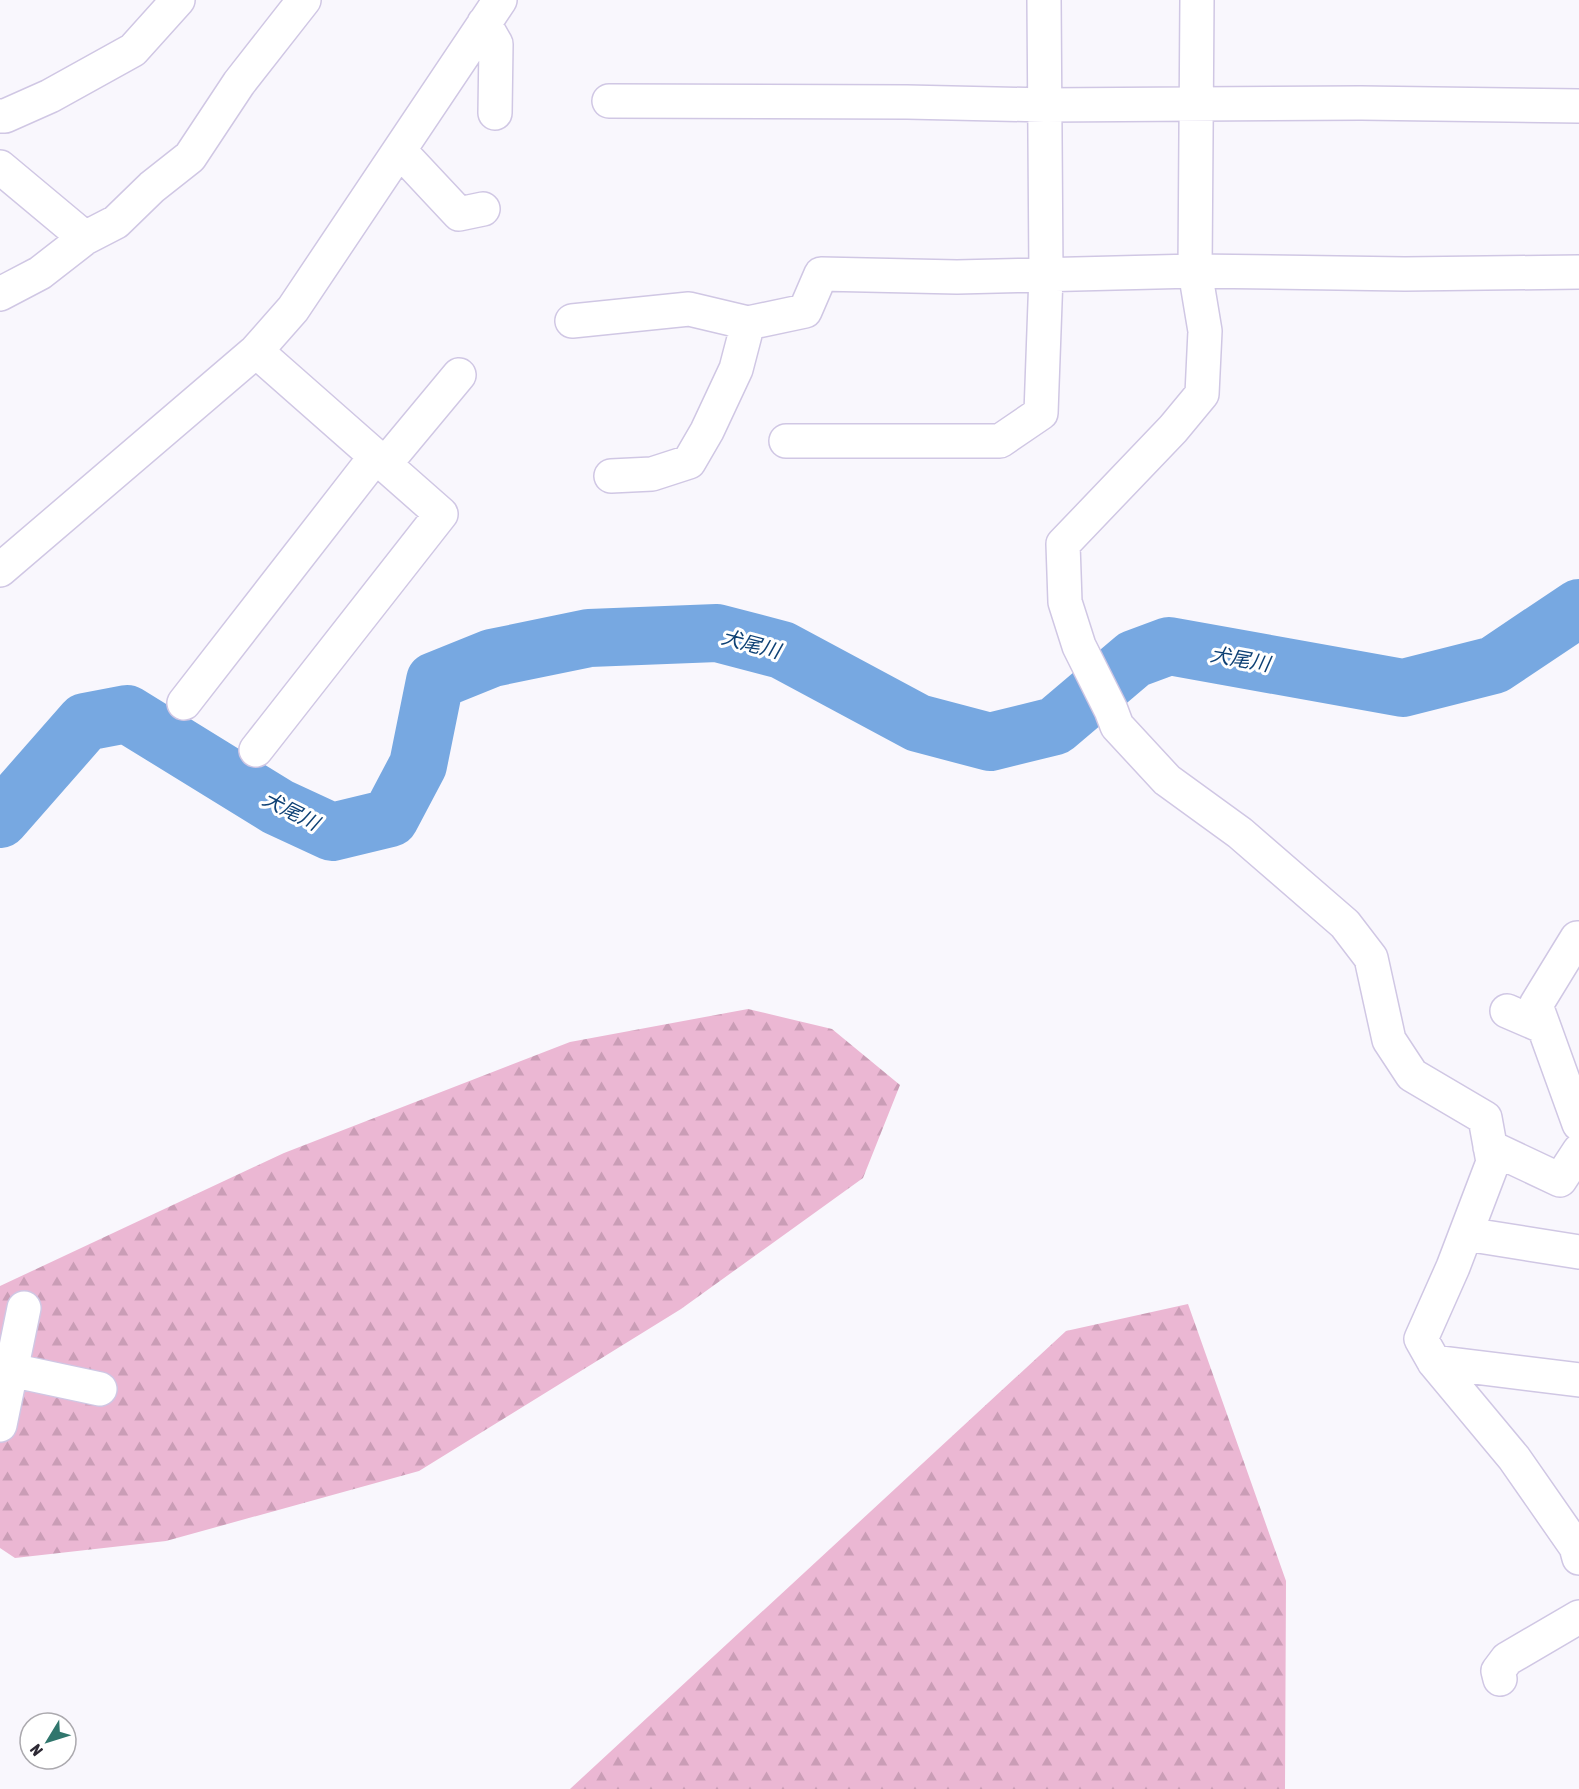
<svg xmlns="http://www.w3.org/2000/svg" width="1579" height="1789" viewBox="0 0 1579 1789" font-family="'Asap Condensed','Noto Sans JP',sans-serif">
<style>
.forest{fill:url(#forest-firs)}
.lines{fill:none;stroke-linecap:round;stroke-linejoin:round}
.river{stroke:#77a8e1;stroke-width:58}
.minor-casing{stroke:#d0c7e4;stroke-width:36}
.minor{stroke:#fff;stroke-width:33}
.labels{text-anchor:middle;stroke-width:6;stroke-linejoin:round;paint-order:stroke}
.water-label{font-size:20px;font-style:italic;fill:#0e4175;stroke:#fff}
</style>
<defs>
<pattern id="forest-firs" width="22" height="20" patternUnits="userSpaceOnUse" patternTransform="scale(1.5)"><rect width="22" height="20" fill="#ebb7d3"/><path d="M5 1l3.5 6h-7zM16 11l3.5 6h-7z" fill="#ca9db6"/></pattern>
</defs>
<rect width="100%" height="100%" fill="#f9f7fd"/>
<!-- forest -->
<path class="forest" d="M 748,1009 L 832,1029 L 900,1085 L 863,1178 L 681,1309 L 419,1471 L 166,1541 L 15,1558 L 0,1548 L 0,1286 L 284,1153 L 570,1042 Z
M 1188,1304 L 1286,1581 L 1285,1789 L 570,1789 L 1066,1331 Z"/>
<g class="lines">
<!-- river -->
<path class="river" d="M 0,819 L 85,722 L 127,714 L 278,807 L 332,832 L 390,818 L 418,765 L 435,681 L 492,658 L 589,638 L 717,633 L 782,650 L 918,723 L 990,742 L 1055,726 L 1134,659 L 1169,646 L 1403,688 L 1494,665 L 1579,608"/>
<!-- minor casing -->
<g class="minor-casing">
<path id="minor" d="M 1197,0 L 1195,271 L 1205,331 L 1202,394 L 1173,429 L 1063,544 L 1065,602 L 1079,646 L 1111,710 L 1117,726 L 1167,780 L 1240,833 L 1345,924 L 1371,958 L 1389,1040 L 1412,1075 L 1485,1118 L 1493,1162 L 1453,1267 L 1421,1339 L 1434,1362 L 1514,1458 L 1576,1547 L 1579,1558
M 484,23 L 496,44 L 495,113
M 609,101 L 907,102 L 1045,105 L 1361,103 L 1579,106
M 0,116 L 5,116 L 50,96 L 133,50 L 178,0
M 400,151 L 459,214 L 483,209
M 0,167 L 85,238 L 116,222 L 152,187 L 190,157 L 239,83 L 304,0
M 0,294 L 40,273 L 85,238
M 572,321 L 689,309 L 748,323
M 786,441 L 1000,441 L 1041,413 L 1046,275 L 1044,0
M 385,464 L 459,375
M 611,476 L 652,474 L 689,462 L 707,431 L 736,369 L 748,323 L 805,311 L 821,274 L 957,277 L 1195,271 L 1405,274 L 1579,272
M 0,570 L 256,351 L 293,309 L 500,0
M 184,703 L 376,456
M 256,750 L 441,514 L 256,351
M 1577,938 L 1536,1005 L 1579,1124
M 1507,1011 L 1544,1027
M 1490,1147 L 1560,1180 L 1579,1151
M 1466,1234 L 1579,1252
M 1434,1362 L 1579,1380
M 11,1370 L 100,1389
M 0,1425 L 24,1308
M 1500,1679 L 1498,1671 L 1507,1659 L 1579,1617"/>
</g>
<!-- minor -->
<use href="#minor" class="minor"/>
</g>
<g class="labels">
<!-- water labels -->
<g class="water-label">
<text transform="translate(751 644) rotate(15)" y="7">犬尾川</text>
<text transform="translate(1240 659) rotate(10)" y="7">犬尾川</text>
<text transform="translate(291 811) rotate(27)" y="7">犬尾川</text>
</g>
</g>
<!-- north arrow -->
<g transform="translate(48 1741) rotate(232)"><circle r="28" fill="#ffffff" stroke="#aba9ae" stroke-width="1.5"/>
<path d="M0-4.5L10 22L0 15L-10 22Z" fill="#30766d"/>
<text y="-9" font-size="16" font-weight="bold" text-anchor="middle" fill="#2d2934">N</text>
</g>
</svg>
